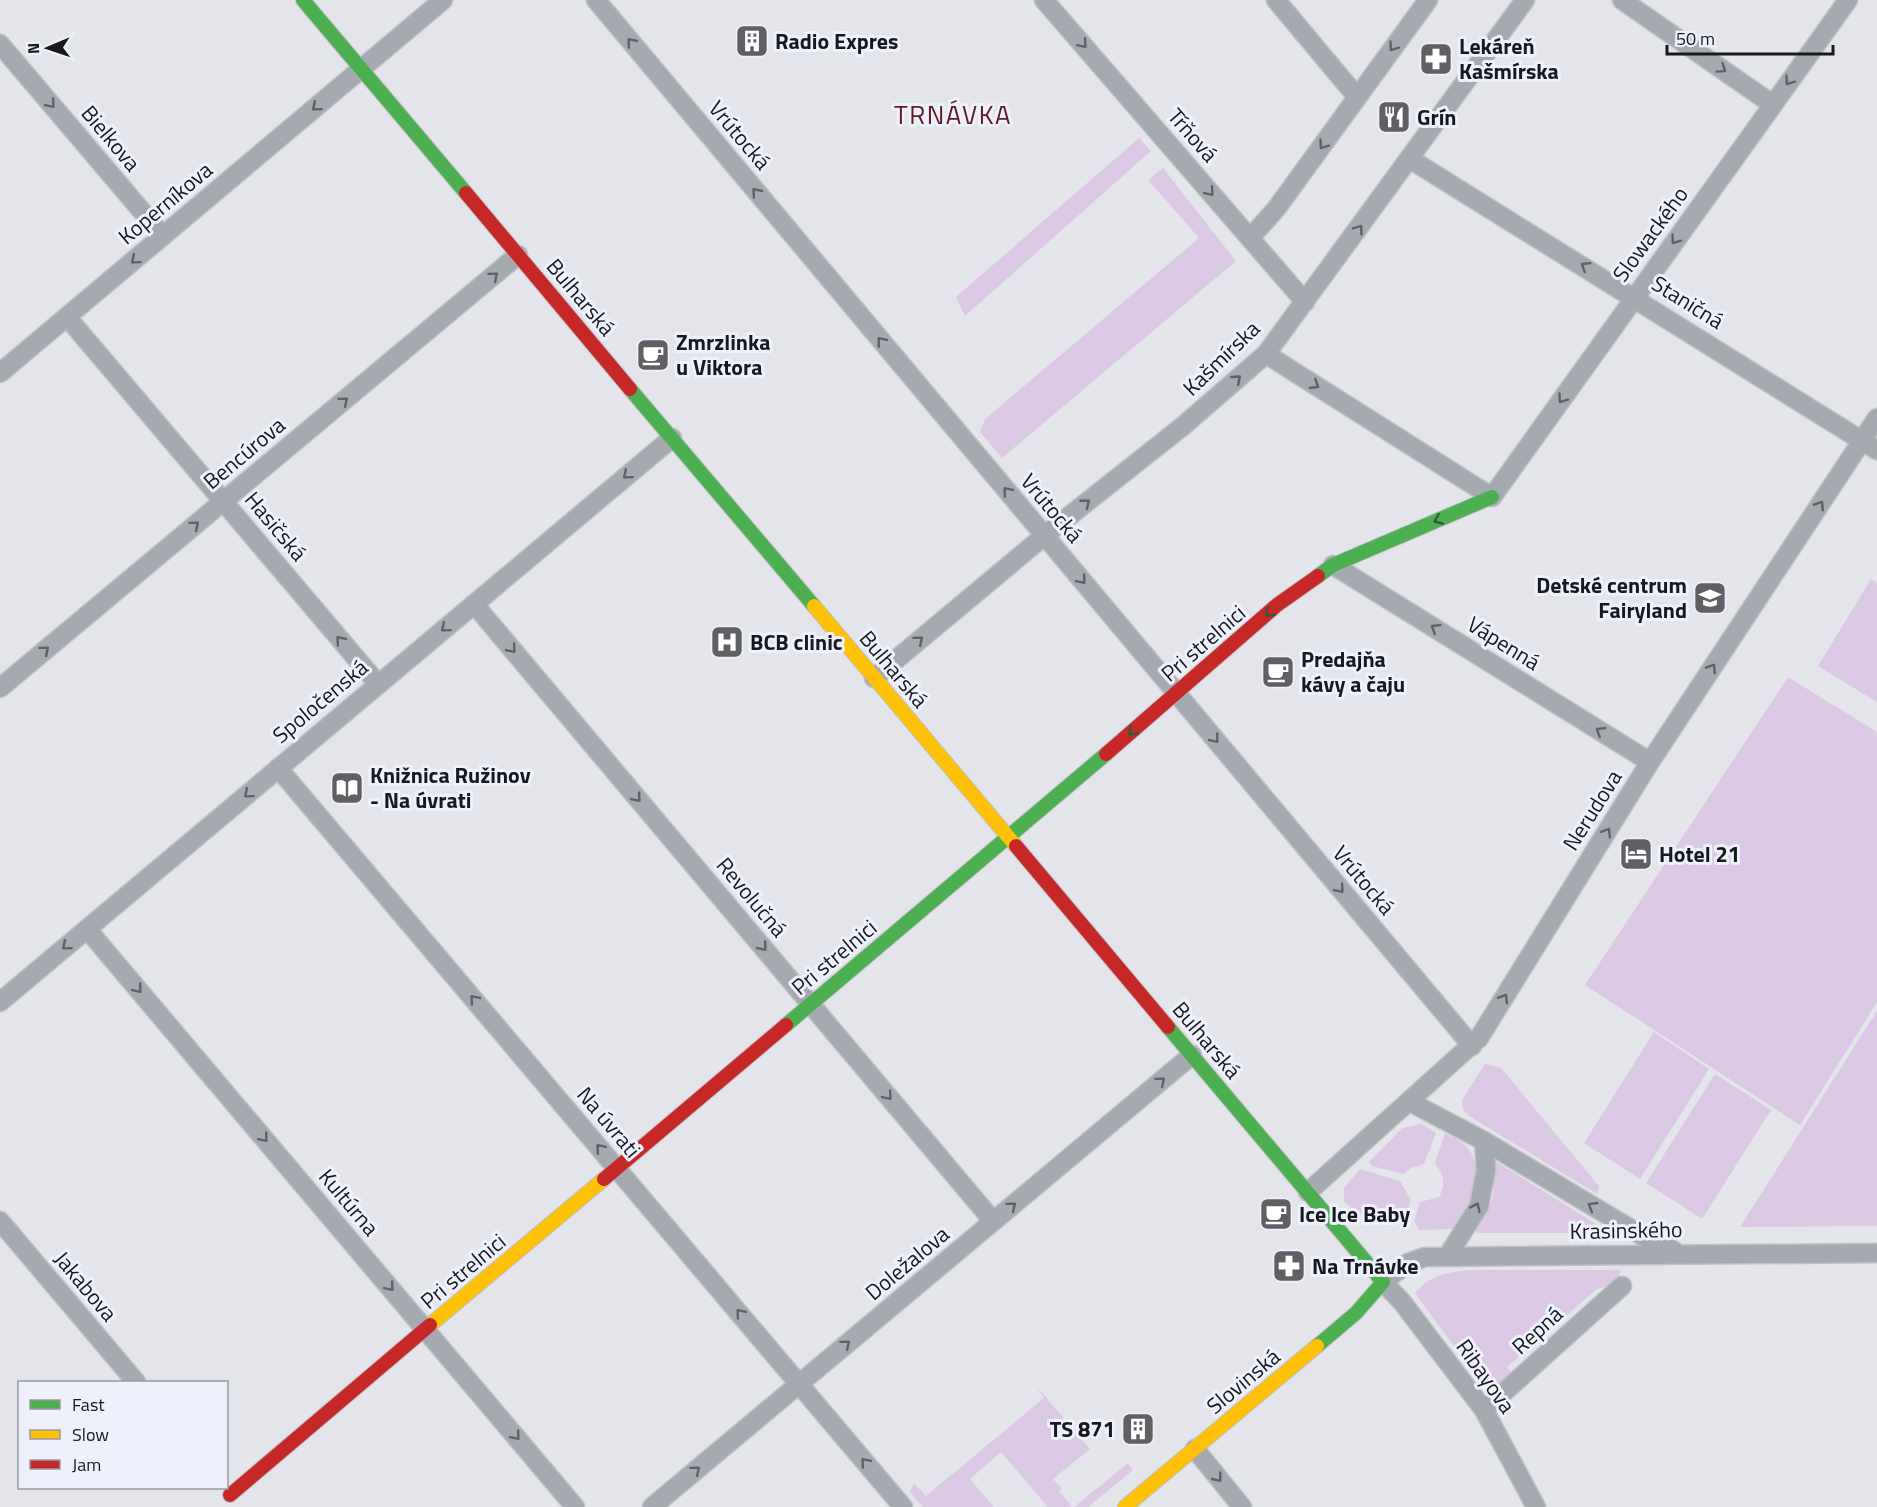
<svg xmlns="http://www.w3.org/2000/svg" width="1877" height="1507" viewBox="0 0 1877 1507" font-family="'Titillium Web',sans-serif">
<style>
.green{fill:#dcc9e5}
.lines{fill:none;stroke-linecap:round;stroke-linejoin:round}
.street-casing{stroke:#c0c1c4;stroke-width:21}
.fast-casing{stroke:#c0c1c4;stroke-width:16}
.slow-casing{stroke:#c0c1c4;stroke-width:16}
.jam-casing{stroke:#c0c1c4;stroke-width:16}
.street{stroke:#a5aab0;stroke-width:18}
.fast{stroke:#4caf50;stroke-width:14}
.slow{stroke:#ffc107;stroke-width:14}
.jam{stroke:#c62828;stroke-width:14}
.oneway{stroke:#5e6266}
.oneway2{stroke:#2f5c33}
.labels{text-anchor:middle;stroke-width:6;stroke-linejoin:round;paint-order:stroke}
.poi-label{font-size:22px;font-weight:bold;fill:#18191c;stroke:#eef0fb;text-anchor:start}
.street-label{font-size:22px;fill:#18191c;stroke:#eef0fb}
.quarter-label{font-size:26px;letter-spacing:1.5px;fill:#601b22;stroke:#eef0fb}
</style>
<rect width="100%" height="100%" fill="#e4e5ea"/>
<!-- green -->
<path class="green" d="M 1139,138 L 1151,151 L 965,316 L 956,297 Z
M 1163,168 L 1236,261 L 1002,458 L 980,432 L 985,419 L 1199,238 L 1148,180 Z
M 1871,579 L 1877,583 L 1877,702 L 1818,666 Z
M 1788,677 L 1877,732 L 1877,1002 L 1800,1125 L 1585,985 Z
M 1877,1011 L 1877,1226 L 1740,1227 Z
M 1654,1032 L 1709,1069 L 1640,1179 L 1584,1143 Z
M 1485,1064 L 1501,1068 L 1599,1186 L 1597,1194 L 1469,1116 L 1463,1109 L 1462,1100 Z
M 1715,1074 L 1771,1110 L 1702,1219 L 1646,1183 Z
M 1421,1124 L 1436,1133 L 1424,1164 L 1411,1168 L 1403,1174 L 1372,1166 L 1369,1162 L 1402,1128 Z
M 1445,1133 C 1451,1136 1460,1140 1465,1145 C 1489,1169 1472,1210 1452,1229 L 1419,1230 L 1414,1221 L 1420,1202 L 1439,1197 C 1446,1184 1444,1175 1435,1163 Z
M 1492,1159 L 1598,1225 L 1599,1230 L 1595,1233 L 1478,1233 L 1474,1230 C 1497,1199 1495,1197 1492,1159 Z
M 1360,1169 L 1400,1181 L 1411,1200 L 1403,1222 C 1388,1228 1354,1213 1344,1201 L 1344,1188 Z
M 1471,1270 L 1621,1270 L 1617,1284 L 1597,1289 L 1507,1367 L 1512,1373 L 1488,1392 L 1415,1293 C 1431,1274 1448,1272 1471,1270 Z
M 1036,1386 L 1090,1449 L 1053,1479 L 1062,1488 L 1059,1491 L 1072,1507 L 1048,1507 L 1001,1452 L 970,1479 L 994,1507 L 923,1507 L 910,1492 L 914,1483 L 926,1496 L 1044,1398 Z
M 1128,1463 L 1133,1470 L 1088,1507 L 1074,1507 Z"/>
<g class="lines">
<!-- street casing -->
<g class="street-casing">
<path id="street" d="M 596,0 L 1472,1046
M 1044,0 L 1305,302
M 1276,0 L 1357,97
M 1622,0 L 1772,104
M 0,44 L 163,236
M 1410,159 L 1877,450
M 1250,238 L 1276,209 L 1428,0
M 67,317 L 378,684
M 1266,354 L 1492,497 L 1848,0
M 0,373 L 443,0
M 1333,565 L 1650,762
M 474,604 L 993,1221
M 874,678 L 1044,536 L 1183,426 L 1266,354 L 1525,0
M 0,688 L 518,255
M 278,768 L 903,1507
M 87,929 L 575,1507
M 0,1002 L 672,438
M 1410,1102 L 1484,1141 L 1486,1170 L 1479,1206 L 1447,1257
M 1484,1141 L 1646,1238 L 1673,1250
M 1308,1192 L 1479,1038 L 1650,762 L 1877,418
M 0,1221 L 136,1382
M 1484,1410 L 1622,1286
M 1195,1449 L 1242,1507
M 652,1507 L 1192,1055
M 1536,1507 L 1484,1410 L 1402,1302 L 1383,1282 L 1408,1263 L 1425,1257 L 1877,1253"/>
</g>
<!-- fast casing -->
<g class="fast-casing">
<path id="fast" d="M 303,0 L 466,193
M 630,389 L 814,606
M 1318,576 L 1333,565 L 1492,497
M 786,1025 L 1106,754
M 1168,1027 L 1383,1282 L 1356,1313 L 1317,1346"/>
</g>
<!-- slow casing -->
<g class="slow-casing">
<path id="slow" d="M 814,606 L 1016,846
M 430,1325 L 604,1179
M 1125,1507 L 1317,1346"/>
</g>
<!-- jam casing -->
<g class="jam-casing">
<path id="jam" d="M 466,193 L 630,389
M 1106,754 L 1277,605 L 1318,576
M 1016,846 L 1168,1027
M 604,1179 L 786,1025
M 230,1495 L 430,1325"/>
</g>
<!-- street -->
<use href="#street" class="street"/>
<!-- fast -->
<use href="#fast" class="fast"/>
<!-- slow -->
<use href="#slow" class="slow"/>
<!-- jam -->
<use href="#jam" class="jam"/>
</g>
<!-- one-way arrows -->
<defs><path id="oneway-chevron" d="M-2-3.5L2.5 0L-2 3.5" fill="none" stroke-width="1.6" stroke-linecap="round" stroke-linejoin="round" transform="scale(1.5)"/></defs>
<g class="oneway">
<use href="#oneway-chevron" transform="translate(631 42) rotate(-130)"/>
<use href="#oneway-chevron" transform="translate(1083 44) rotate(49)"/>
<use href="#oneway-chevron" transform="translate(1393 47) rotate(126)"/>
<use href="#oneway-chevron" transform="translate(1722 69) rotate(35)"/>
<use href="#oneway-chevron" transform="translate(1789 81) rotate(126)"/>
<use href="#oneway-chevron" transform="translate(51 104) rotate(50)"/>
<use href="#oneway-chevron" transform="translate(316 107) rotate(140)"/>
<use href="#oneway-chevron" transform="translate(1323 145) rotate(126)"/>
<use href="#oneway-chevron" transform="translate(756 192) rotate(-130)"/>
<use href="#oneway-chevron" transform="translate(1210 192) rotate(49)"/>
<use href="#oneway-chevron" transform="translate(1359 229) rotate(-54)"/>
<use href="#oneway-chevron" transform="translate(1675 240) rotate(126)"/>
<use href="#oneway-chevron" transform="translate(135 260) rotate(140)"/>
<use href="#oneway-chevron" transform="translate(1585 266) rotate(-148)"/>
<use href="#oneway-chevron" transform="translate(494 276) rotate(-40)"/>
<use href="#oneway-chevron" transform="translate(881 341) rotate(-130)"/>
<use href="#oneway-chevron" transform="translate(1237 379) rotate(-41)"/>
<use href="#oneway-chevron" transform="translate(1315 385) rotate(32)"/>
<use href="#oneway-chevron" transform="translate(1562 399) rotate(126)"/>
<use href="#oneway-chevron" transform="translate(344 401) rotate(-40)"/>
<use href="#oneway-chevron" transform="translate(627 475) rotate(140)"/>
<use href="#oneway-chevron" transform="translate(1007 491) rotate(-130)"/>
<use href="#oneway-chevron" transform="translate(1086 503) rotate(-38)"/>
<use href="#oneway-chevron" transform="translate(1820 505) rotate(-57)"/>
<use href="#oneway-chevron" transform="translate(195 525) rotate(-40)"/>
<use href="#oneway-chevron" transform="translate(1082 580) rotate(50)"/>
<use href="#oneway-chevron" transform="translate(445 628) rotate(140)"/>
<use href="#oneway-chevron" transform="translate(1435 628) rotate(-148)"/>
<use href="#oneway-chevron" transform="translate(340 640) rotate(-130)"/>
<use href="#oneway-chevron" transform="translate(919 640) rotate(-40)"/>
<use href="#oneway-chevron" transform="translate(512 649) rotate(50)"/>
<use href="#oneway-chevron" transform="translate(45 650) rotate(-40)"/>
<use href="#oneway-chevron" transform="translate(1712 668) rotate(-57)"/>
<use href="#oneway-chevron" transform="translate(1600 731) rotate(-148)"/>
<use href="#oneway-chevron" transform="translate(1215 739) rotate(50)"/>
<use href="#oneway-chevron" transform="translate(248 794) rotate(140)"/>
<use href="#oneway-chevron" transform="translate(637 798) rotate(50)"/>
<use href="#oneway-chevron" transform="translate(1607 832) rotate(-58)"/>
<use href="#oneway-chevron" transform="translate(1340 889) rotate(50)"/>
<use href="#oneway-chevron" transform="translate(66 946) rotate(140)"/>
<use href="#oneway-chevron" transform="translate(763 947) rotate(50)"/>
<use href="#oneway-chevron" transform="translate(138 989) rotate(50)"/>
<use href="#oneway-chevron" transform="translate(1504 998) rotate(-58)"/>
<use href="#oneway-chevron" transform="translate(474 999) rotate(-130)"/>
<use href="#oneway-chevron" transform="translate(1161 1081) rotate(-40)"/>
<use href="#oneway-chevron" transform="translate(888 1096) rotate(50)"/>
<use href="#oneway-chevron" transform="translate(264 1138) rotate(50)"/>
<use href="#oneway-chevron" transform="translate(600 1148) rotate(-130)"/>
<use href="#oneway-chevron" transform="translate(1012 1206) rotate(-40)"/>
<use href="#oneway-chevron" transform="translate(1592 1206) rotate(-149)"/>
<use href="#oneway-chevron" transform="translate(1476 1207) rotate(-65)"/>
<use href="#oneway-chevron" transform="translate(390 1287) rotate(50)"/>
<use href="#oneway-chevron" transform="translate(740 1313) rotate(-130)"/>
<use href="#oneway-chevron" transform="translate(846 1344) rotate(-40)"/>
<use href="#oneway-chevron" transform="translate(516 1436) rotate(50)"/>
<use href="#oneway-chevron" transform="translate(865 1462) rotate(-130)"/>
<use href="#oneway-chevron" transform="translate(696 1470) rotate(-40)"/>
<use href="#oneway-chevron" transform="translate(1218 1478) rotate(51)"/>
</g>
<g class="oneway2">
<use href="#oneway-chevron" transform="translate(1438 520) rotate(157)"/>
<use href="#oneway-chevron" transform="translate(1269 613) rotate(138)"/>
<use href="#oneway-chevron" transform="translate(1132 732) rotate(140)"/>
</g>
<!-- icons -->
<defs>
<g id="building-square" transform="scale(1.725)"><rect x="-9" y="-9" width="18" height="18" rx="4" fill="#5f6064" stroke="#eef0fb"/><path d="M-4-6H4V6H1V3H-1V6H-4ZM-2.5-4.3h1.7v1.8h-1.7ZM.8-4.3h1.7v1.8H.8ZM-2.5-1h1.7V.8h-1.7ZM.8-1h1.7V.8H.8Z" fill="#fff"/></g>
<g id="pharmacy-square" transform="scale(1.725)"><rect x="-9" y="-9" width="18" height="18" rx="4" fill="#5f6064" stroke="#eef0fb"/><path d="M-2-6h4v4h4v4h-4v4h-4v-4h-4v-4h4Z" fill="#fff"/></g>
<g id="restaurant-square" transform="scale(1.725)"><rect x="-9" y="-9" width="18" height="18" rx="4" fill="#5f6064" stroke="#eef0fb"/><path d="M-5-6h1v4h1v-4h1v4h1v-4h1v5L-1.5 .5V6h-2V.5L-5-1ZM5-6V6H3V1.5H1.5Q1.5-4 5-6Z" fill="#fff"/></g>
<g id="cafe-square" transform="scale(1.725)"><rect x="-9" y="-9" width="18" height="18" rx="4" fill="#5f6064" stroke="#eef0fb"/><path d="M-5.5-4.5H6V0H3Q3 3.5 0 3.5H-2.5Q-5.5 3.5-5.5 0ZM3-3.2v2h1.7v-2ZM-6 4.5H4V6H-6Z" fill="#fff"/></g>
<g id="school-square" transform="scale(1.725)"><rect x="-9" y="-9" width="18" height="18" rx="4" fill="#5f6064" stroke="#eef0fb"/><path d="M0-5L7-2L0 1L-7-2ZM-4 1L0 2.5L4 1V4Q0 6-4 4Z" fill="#fff"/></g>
<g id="hospital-square" transform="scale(1.725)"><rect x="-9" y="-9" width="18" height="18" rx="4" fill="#5f6064" stroke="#eef0fb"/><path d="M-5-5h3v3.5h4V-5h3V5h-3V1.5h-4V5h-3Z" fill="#fff"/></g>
<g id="library-square" transform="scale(1.725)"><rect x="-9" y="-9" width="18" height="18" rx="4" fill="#5f6064" stroke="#eef0fb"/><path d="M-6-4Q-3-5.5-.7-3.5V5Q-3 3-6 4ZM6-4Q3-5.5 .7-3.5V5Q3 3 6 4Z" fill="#fff"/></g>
<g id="hotel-square" transform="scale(1.725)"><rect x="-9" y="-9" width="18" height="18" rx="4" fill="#5f6064" stroke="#eef0fb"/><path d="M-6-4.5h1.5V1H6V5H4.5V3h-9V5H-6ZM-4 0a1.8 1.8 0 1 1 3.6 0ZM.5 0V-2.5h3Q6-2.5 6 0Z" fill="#fff"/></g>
</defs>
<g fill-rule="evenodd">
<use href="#building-square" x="752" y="41"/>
<use href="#pharmacy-square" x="1436" y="59"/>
<use href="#restaurant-square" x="1394" y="117"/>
<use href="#cafe-square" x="653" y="355"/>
<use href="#school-square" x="1710" y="598"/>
<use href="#hospital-square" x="727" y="642"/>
<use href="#cafe-square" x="1278" y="672"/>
<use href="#library-square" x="347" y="788"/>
<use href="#hotel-square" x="1636" y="854"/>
<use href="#cafe-square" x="1276" y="1214"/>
<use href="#pharmacy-square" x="1289" y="1266"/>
<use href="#building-square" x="1138" y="1429"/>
</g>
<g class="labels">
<!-- poi labels -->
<g class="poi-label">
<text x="775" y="49">Radio Expres</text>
<text x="1459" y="54">Lekáreň<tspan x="1459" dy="25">Kašmírska</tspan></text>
<text x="1417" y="125">Grín</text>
<text x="676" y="350">Zmrzlinka<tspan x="676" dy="25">u Viktora</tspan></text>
<text x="1687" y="593" text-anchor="end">Detské centrum<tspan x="1687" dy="25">Fairyland</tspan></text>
<text x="750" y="650">BCB clinic</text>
<text x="1301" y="667">Predajňa<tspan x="1301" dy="25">kávy a čaju</tspan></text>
<text x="370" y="783">Knižnica Ružinov<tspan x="370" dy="25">- Na úvrati</tspan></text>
<text x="1659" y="862">Hotel 21</text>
<text x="1299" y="1222">Ice Ice Baby</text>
<text x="1312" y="1274">Na Trnávke</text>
<text x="1115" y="1437" text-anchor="end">TS 871</text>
</g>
<!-- street labels -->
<g class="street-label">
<text transform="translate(740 135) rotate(50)" y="8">Vrútocká</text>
<text transform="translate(1193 135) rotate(49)" y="8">Tŕňová</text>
<text transform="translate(111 138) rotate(50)" y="8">Bielkova</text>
<text transform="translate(165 203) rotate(-40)" y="8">Koperníkova</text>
<text transform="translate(1650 234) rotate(-54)" y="8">Slowackého</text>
<text transform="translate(581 297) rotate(50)" y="8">Bulharská</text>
<text transform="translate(1688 302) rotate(32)" y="8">Staničná</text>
<text transform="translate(1221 358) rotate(-44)" y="8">Kašmírska</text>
<text transform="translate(244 453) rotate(-40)" y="8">Bencúrova</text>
<text transform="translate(1052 508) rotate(50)" y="8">Vrútocká</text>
<text transform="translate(276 526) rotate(50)" y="8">Hasičská</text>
<text transform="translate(1203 643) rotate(-41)" y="8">Pri strelnici</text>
<text transform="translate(1504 643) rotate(32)" y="8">Vápenná</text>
<text transform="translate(894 669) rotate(50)" y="8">Bulharská</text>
<text transform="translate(320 701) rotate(-40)" y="8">Spoločenská</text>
<text transform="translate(1592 810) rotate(-58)" y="8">Nerudova</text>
<text transform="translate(1364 880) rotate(50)" y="8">Vrútocká</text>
<text transform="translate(752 897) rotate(50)" y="8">Revolučná</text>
<text transform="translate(834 957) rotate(-40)" y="8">Pri strelnici</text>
<text transform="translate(1207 1040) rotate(50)" y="8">Bulharská</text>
<text transform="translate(609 1122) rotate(50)" y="8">Na úvrati</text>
<text transform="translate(349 1202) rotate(50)" y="8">Kultúrna</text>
<text transform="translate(1626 1230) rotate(-1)" y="8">Krasinského</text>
<text transform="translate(907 1263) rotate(-40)" y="8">Doležalova</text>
<text transform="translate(463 1271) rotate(-40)" y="8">Pri strelnici</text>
<text transform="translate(86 1286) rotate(50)" y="8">Jakabova</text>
<text transform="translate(1537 1330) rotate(-42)" y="8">Repná</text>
<text transform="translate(1486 1376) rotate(55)" y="8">Ribayova</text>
<text transform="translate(1243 1381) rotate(-40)" y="8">Slovinská</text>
</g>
<!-- quarter labels -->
<g class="quarter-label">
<text x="953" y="124">TRNÁVKA</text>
</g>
</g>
<!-- legend -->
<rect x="18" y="1381" width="210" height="108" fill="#eef0fb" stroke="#989aa2" stroke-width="1.5"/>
<rect x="30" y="1400" width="30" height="9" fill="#4caf50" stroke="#989aa2" stroke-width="1.5"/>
<text x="72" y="1411" font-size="18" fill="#18191c">Fast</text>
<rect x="30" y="1430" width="30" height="9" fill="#ffc107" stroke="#989aa2" stroke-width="1.5"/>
<text x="72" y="1441" font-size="18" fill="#18191c">Slow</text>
<rect x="30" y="1460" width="30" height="9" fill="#c62828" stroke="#989aa2" stroke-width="1.5"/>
<text x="72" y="1471" font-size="18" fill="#18191c">Jam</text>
<!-- north arrow -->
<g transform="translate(48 48) rotate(268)" stroke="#eef0fb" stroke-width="4.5" paint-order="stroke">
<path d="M0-4.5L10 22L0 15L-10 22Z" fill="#18191c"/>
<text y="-9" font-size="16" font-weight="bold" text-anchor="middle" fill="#18191c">N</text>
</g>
<!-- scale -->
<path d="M1667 45v9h166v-9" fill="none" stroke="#18191c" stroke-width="3"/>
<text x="1676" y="45" font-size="18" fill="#18191c" stroke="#eef0fb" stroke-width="4.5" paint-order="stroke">50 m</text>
</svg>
